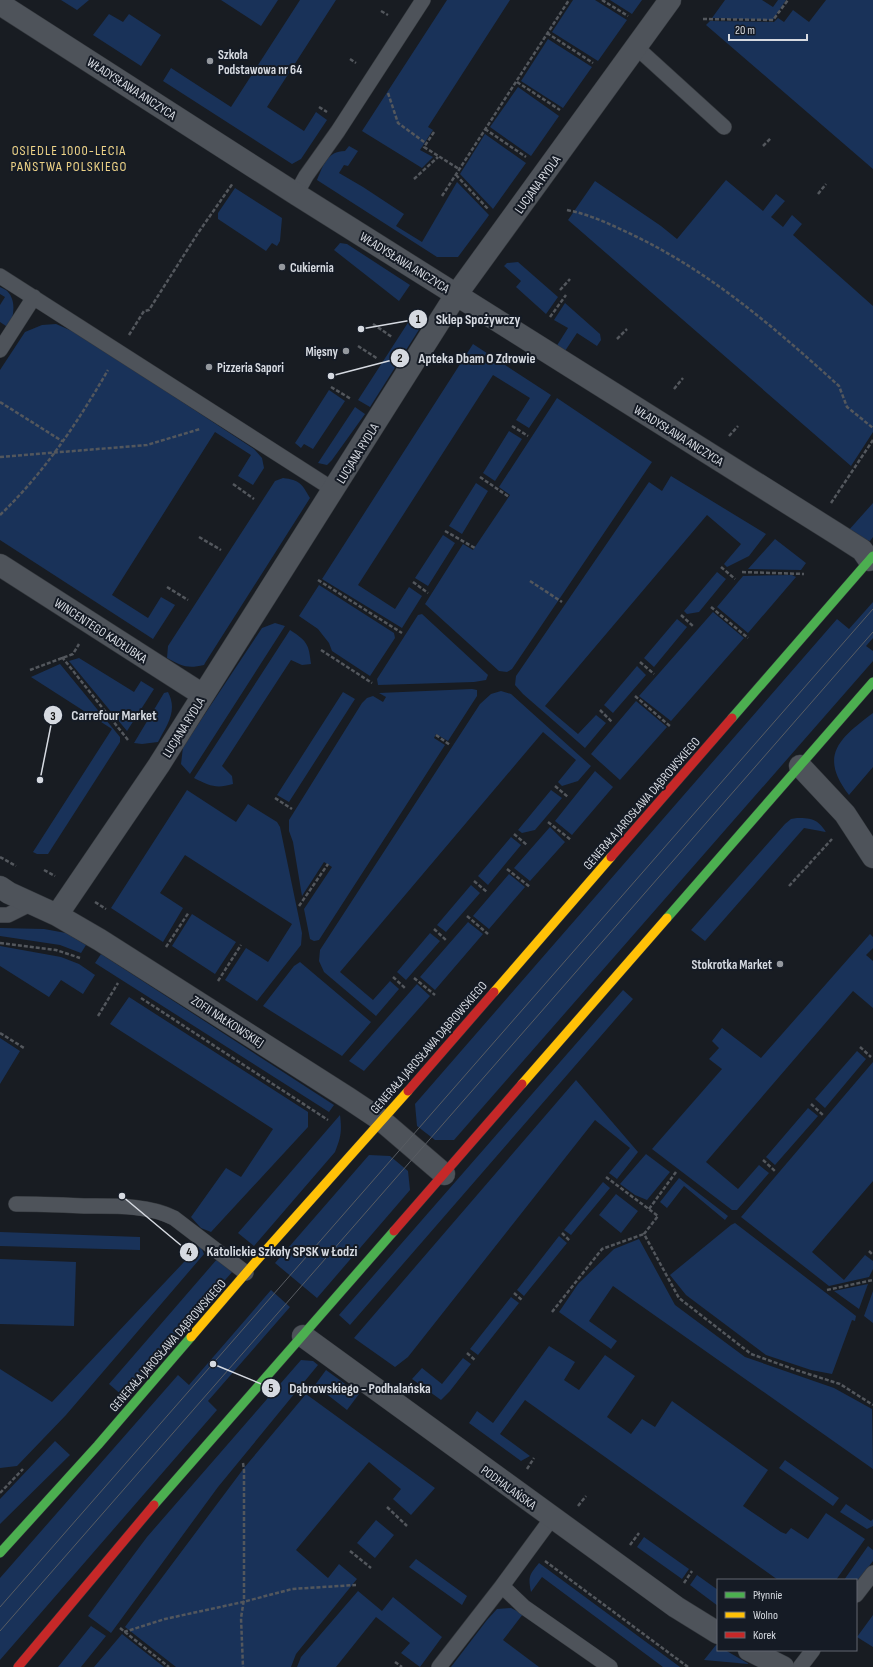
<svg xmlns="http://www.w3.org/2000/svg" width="873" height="1667" viewBox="0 0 873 1667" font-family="'Sofia Sans Condensed',sans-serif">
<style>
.green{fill:#193259}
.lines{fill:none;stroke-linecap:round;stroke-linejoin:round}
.lane-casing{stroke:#33373c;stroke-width:16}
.street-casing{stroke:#33373c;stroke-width:23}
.fast-casing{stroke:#33373c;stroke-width:10}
.slow-casing{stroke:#33373c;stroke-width:10}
.jam-casing{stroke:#33373c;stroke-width:10}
.path{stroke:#53575d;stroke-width:2.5;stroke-dasharray:4 2;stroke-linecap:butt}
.lane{stroke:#4e535a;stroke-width:15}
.street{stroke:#4e535a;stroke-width:22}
.fast{stroke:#4caf50;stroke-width:9}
.slow{stroke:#ffc107;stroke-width:9}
.jam{stroke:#c62828;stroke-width:9}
.tram{stroke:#595d63;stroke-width:1}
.poi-dot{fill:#94989e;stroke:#151b25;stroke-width:1.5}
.labels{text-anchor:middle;stroke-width:4;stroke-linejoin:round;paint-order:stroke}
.poi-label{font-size:13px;font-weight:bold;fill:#d6dae1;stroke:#151b25;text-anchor:start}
.street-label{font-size:13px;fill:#d6dae1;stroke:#151b25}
.neighbourhood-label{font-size:14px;letter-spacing:1px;fill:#eed387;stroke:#151b25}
.leader{fill:none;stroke:#d6dae1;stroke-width:1.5}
.callout-dot{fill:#d6dae1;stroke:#151b25;stroke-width:1.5}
.mark-label{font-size:12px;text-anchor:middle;font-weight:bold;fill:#111}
.callout-label{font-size:14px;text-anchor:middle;font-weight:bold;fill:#d6dae1;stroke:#151b25;stroke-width:4;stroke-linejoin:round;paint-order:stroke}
</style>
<rect width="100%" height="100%" fill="#181c22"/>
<!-- green -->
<path class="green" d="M 61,0 L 89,0 L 77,10 Z
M 221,0 L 278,0 L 261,26 Z
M 300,0 L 336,0 L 267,107 L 304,131 L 316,112 L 327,120 L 301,159 L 292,164 L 163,81 L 171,68 L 231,107 Z
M 447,0 L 510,0 L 428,127 L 433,130 L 420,150 L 433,157 L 422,168 L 362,131 Z
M 573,0 L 595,0 L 627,20 L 598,61 L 552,32 Z
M 610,0 L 642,0 L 632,14 Z
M 725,0 L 762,0 L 773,7 L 778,0 L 786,0 L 773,20 L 712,18 Z
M 826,0 L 873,0 L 873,169 L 706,25 L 710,21 L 774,22 L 778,18 L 784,22 L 793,10 L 809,22 Z
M 109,14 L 123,22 L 129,14 L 161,35 L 141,66 L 93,35 Z
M 548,39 L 592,67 L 563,108 L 521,81 Z
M 518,87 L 559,116 L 531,156 L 490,127 Z
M 485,134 L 526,163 L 493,209 L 460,174 Z
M 349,146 L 358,151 L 348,166 L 344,165 L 339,173 L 363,187 L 404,214 L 396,226 L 422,242 L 457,182 L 489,215 L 487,218 L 458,257 L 437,257 L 317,180 C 323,166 327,151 345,151 Z
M 726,180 L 763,211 L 776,194 L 785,201 L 771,217 L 783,227 L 792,215 L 802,224 L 793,235 L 873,306 L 873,432 L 851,466 L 568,220 L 595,181 L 661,226 L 677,239 Z
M 235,188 L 282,218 L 280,241 L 277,246 L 272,243 L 266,251 L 218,219 L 218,213 Z
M 340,243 L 347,244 L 410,285 L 399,301 L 334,250 Z
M 518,262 L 558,297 L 546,314 L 516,287 L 521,281 L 504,266 L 507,263 Z
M 0,287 C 2,288 7,290 8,292 C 17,302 13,318 9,328 L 0,322 L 0,305 L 5,297 L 0,294 Z
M 565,303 L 600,334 L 601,340 L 597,346 L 577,333 L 565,351 L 556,347 L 568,328 L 554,320 Z
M 416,316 L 422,320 L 420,328 L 370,407 L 358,400 L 411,318 Z
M 56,324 L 79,334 L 254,449 L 262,458 L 264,468 L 253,485 L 238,476 L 251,455 L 215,432 L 112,595 L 148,618 L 161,597 L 175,605 L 153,639 L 0,540 L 0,370 L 25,332 L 42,325 Z
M 473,344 L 551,395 L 529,428 L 516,420 L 530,398 L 493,375 L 358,585 L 395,609 L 409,587 L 422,596 L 402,628 L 322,579 Z
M 329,390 L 345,401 L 313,449 L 304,444 L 301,448 L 295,443 Z
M 557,398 L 652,462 L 512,669 L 507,672 L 499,671 L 425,604 L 463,544 L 473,550 L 510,495 L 499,487 Z
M 355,407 L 365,414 L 332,460 L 327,465 L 318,463 Z
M 509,431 L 522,439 L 495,481 L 483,473 Z
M 671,476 L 766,534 L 749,556 L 727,567 L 724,564 L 741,544 L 707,515 L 545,706 L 578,734 L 596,715 L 606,723 L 585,748 L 523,694 L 515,685 L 516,676 L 649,482 L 662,491 Z
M 283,478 C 300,480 302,484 310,498 L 205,663 L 204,665 C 187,669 182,666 167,658 L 168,646 L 275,481 Z
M 476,483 L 488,491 L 462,534 L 449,526 Z
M 873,503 L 873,537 L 870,541 L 866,540 L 848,531 Z
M 443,535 L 455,543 L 428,586 L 415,578 Z
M 775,539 L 806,563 L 801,570 L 748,569 Z
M 717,572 L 726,579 L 699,612 L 687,614 L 684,611 Z
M 792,575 L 796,577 L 748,633 L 717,607 L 743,576 Z
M 319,585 L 394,633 L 395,638 L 370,676 L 332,651 L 329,643 L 318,629 L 299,616 Z
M 873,602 L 873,638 L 866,646 L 873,651 L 873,661 L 454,1140 L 435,1140 L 417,1126 L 415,1104 L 837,619 L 849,629 Z
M 713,612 L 744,638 L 671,721 L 639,696 Z
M 422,614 L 487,674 L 488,675 L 486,680 L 474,682 L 378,685 L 377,679 L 418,615 Z
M 677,619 L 687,627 L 654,667 L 644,658 Z
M 275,623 L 285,626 L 190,774 L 181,764 L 183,747 L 262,628 Z
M 290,630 C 307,641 309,644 311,664 L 302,665 L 291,660 L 222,766 L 232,776 L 233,784 C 216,789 210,786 194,778 Z
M 79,658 L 134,692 L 141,681 L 154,689 L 127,731 L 69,661 Z
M 60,664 L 120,737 L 120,742 L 48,854 L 37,854 L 33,852 L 112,729 L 31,677 Z
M 637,666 L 646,675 L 613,713 L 604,705 Z
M 472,689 L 477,690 L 477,696 L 448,741 L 436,734 L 434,738 L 445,745 L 319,940 L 314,941 L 310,939 L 304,909 L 332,867 L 324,862 L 302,896 L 293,842 L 289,831 L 289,820 L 362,703 L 367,698 L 373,696 L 383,702 L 386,697 L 379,693 Z
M 501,691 L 511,694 L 591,766 L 578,781 L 562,786 L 558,782 L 576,760 L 543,732 L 340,972 L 373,1000 L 390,981 L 399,989 L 376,1016 L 324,972 L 319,961 L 320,950 L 480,704 L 491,694 Z
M 168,692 C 178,711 167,725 158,742 L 142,744 L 134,743 L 164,693 Z
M 343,692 L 355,699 L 289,802 L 277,795 Z
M 636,701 L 667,727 L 620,780 L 591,754 Z
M 873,713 L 873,767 L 849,795 C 818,755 840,738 873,713 Z
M 595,771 L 613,787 L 572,835 L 555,821 Z
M 187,790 L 236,822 L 248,804 L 277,822 L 280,827 L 302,933 L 301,945 L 257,1001 L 225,980 L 246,948 L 268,962 L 292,924 L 185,855 L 160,893 L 183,908 L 163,942 L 111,908 Z
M 551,790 L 562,798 L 535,830 L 522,833 L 518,830 Z
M 797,818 C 813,818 818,820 826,832 L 804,828 L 705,941 L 691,930 L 785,824 L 791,819 Z
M 550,827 L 565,842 L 530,881 L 514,868 Z
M 511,837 L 521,845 L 488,885 L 478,876 Z
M 509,874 L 525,887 L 489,929 L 473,916 Z
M 471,885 L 480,893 L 446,932 L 437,925 Z
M 192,914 L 236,942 L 215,974 L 172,946 Z
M 468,922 L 483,934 L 435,990 L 420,977 Z
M 0,928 L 44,929 L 66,933 L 86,945 L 81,953 L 60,945 L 0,936 Z
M 430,933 L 440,941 L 406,980 L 397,972 Z
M 870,934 L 873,937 L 873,948 L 866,955 L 873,961 L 873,1008 L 853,991 L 706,1162 L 738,1189 L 759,1165 L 769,1173 L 737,1210 L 732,1210 L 652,1149 L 722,1069 L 709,1059 L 719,1048 L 712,1041 L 722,1028 L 761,1058 Z
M 0,946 L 61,957 L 79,964 L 95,975 L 83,994 L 61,980 L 49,997 L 0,966 Z
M 101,954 L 334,1105 L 329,1112 L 95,963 Z
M 300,962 L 371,1022 L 342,1056 L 263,1006 L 294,966 Z
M 417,984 L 430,996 L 364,1071 L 349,1061 Z
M 623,990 L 633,999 L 350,1325 L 339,1315 Z
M 129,997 L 308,1112 L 308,1127 L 211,1232 L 201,1228 L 191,1217 L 226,1168 L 241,1177 L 273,1129 L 110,1024 Z
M 0,1038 L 20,1051 L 0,1084 Z
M 857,1051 L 866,1059 L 825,1108 L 815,1099 Z
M 873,1062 L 873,1181 L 812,1252 L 844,1280 L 865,1255 L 873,1261 L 873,1269 L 869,1277 L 829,1286 L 741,1217 Z
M 576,1080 L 638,1152 L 617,1179 L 609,1173 L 630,1148 L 595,1120 L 408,1357 L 395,1367 L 354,1338 Z
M 808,1108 L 818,1116 L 775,1165 L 766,1157 Z
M 340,1115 C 342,1131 341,1137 335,1152 L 254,1246 L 238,1233 Z
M 646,1154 L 670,1172 L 647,1200 L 635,1195 L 620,1184 Z
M 369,1155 L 390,1156 L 408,1171 L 410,1190 L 317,1298 L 275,1263 Z
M 679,1178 L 728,1216 L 725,1220 L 684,1186 L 667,1208 L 660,1202 Z
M 603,1182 L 610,1188 L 571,1235 L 564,1230 Z
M 616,1194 L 638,1211 L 621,1233 L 599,1215 Z
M 735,1223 L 856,1316 L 855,1321 L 852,1320 L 832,1374 L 811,1370 L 766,1355 L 686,1295 L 670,1275 L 731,1225 Z
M 0,1232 L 140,1237 L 140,1250 L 0,1246 Z
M 559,1236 L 567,1243 L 524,1296 L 517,1290 Z
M 639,1239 L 675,1305 L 745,1357 L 834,1388 L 872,1409 L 873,1469 L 613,1286 L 589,1321 L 617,1341 L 611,1349 L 559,1312 L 578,1284 L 614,1249 Z
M 200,1245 L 204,1254 L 66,1415 L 17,1466 L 0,1468 L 0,1369 L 52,1402 Z
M 218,1258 L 233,1271 L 123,1396 L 109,1384 Z
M 0,1259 L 76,1262 L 74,1326 L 0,1324 Z
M 868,1284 L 859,1309 L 834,1291 Z
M 271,1290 L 290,1307 L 208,1401 L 217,1410 L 0,1660 L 0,1578 L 178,1375 L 189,1385 Z
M 873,1291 L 873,1323 L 864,1316 Z
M 511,1297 L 519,1303 L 478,1355 L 470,1349 Z
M 549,1346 L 575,1362 L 564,1380 L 579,1390 L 605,1355 L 635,1376 L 607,1417 L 631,1434 L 642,1419 L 655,1427 L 672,1401 L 768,1470 L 743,1506 L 781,1532 L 786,1534 L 791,1528 L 808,1539 L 826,1513 L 865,1539 L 836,1580 L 778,1580 L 525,1400 L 500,1434 L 530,1456 L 521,1461 L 469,1423 L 477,1411 L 493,1423 Z
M 463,1358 L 471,1364 L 450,1391 L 441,1400 L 412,1379 L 422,1368 L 442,1384 Z
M 301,1360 L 313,1361 L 318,1365 L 218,1487 L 111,1633 L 88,1616 L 147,1537 Z
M 326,1370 L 359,1394 L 347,1410 L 315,1385 Z
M 306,1394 L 435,1488 L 411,1515 L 393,1499 L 401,1489 L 369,1462 L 296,1550 L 328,1578 L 339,1564 L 357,1579 L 296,1654 L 291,1667 L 176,1667 L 125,1627 L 244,1468 Z
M 55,1441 L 70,1455 L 0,1524 L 0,1499 Z
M 785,1460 L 839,1498 L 833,1506 L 779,1468 Z
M 846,1504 L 871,1521 L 873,1519 L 873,1526 L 867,1529 L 840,1512 Z
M 376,1520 L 394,1535 L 375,1558 L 357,1543 Z
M 644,1537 L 689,1569 L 682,1579 L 637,1547 Z
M 868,1546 L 873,1550 L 873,1561 L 856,1583 L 856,1580 L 844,1580 Z
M 416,1559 L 467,1596 L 462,1605 L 409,1567 Z
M 539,1563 L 680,1667 L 663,1667 L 542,1577 L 531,1592 C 528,1577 529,1575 539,1563 Z
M 697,1575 L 718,1590 L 718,1606 L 690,1585 Z
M 358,1591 L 382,1611 L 393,1597 L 442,1637 L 420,1667 L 401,1653 L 410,1643 L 376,1617 L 336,1667 L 297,1667 L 301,1657 Z
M 511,1608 L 523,1614 L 503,1640 L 539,1667 L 451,1667 L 487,1620 L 497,1609 Z
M 873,1615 L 873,1647 L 857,1637 Z
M 91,1626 L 106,1636 L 81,1667 L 58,1667 Z
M 122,1634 L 164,1667 L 94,1667 Z
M 716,1645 L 718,1646 L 718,1650 L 725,1650 L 749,1664 L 704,1660 Z"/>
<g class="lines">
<!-- lane casing -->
<g class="lane-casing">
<path id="lane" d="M 636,47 L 724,127
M 296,194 L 306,176 L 338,131 L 423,0
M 0,276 L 334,490
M 0,350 L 34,297
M 0,915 L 8,915 L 32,903
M 16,1204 C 40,1204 63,1205 87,1206 C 115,1206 149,1205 174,1218 L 246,1273
M 502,1586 L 524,1607 L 610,1667
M 856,1595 L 873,1573
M 439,1667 L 502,1586 L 552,1518
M 800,1667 L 813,1650"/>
</g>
<!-- street casing -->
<g class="street-casing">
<path id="street" d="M 0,4 L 296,194 L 837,534 L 862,550 L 869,560
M 0,565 L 203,695
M 800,766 L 845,814 L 873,857
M 0,887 L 9,893 L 57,915 L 100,940 L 348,1098 L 381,1120 L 444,1174
M 57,915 L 159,765 L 456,295 L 670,0
M 303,1336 L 676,1607 L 718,1633
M 749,1650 L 783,1667"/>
</g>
<!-- fast casing -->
<g class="fast-casing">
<path id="fast" d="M 732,718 L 873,556
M 667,918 L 873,682
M 154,1505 L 394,1231
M 0,1553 L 98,1445 L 191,1337"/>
</g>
<!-- slow casing -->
<g class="slow-casing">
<path id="slow" d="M 494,992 L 611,857
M 522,1084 L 667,918
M 191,1337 L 258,1259 L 408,1091"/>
</g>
<!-- jam casing -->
<g class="jam-casing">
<path id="jam" d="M 611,857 L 732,718
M 408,1091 L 494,992
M 394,1231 L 522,1084
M 18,1667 L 154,1505"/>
</g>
<!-- path -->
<path class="path" d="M 602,0 L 628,16
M 381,11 L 388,15
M 703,19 L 773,20 L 788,0
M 547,33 L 593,63
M 350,59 L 356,63
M 517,82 L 560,110
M 388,93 L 398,123 L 427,144
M 319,107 L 327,112
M 485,129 L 526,157
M 434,132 L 424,147 L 459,169
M 763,146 L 771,138
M 456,175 L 488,209
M 414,179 L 438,157
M 818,194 L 826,184
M 442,196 L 569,0
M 567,210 C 592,215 614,226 637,237 C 713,274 777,330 839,386 L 847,407 L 873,428
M 560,290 L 570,279
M 550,317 L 566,295
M 373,324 L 392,337
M 129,335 L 144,311 L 149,310 L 198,233 L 233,183
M 617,339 L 627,329
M 358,346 L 378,359
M 331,387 L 351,399
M 674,389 L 683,378
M 0,402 L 62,441
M 512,426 L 528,436
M 729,436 L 738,426
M 0,457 L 147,445 L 200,429
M 480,477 L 509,497
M 233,484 L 254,499
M 831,503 L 873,440
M 0,515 C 44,473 78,422 108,370
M 445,531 L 475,548
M 199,537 L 221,550
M 721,567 L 735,579
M 742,572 L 804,574
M 318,580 L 402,633
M 530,581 L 562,602
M 413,582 L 428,593
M 167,587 L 188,600
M 711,607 L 748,638
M 681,615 L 694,627
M 321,650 L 372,683
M 62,657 L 128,740
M 640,662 L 654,674
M 30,670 L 73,654 L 79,644
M 635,696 L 671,727
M 600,710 L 612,722
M 436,735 L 450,745
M 555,786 L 568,797
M 275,798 L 292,809
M 548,822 L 571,840
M 514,834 L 527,845
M 0,857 L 16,866
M 507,869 L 530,887
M 44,870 L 55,876
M 474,881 L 487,892
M 789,886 L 832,839
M 95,902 L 106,909
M 299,906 L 328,864
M 467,916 L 488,934
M 434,929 L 446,940
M 0,943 L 56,950 L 80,958
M 166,947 L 189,912
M 393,977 L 405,988
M 414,978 L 435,995
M 218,981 L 241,945
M 141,998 L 328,1120
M 98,1016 L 118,983
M 0,1033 L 24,1048
M 860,1047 L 871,1057
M 811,1104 L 823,1115
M 763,1160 L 775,1171
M 606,1177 L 658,1216 L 644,1234 L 679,1298 L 751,1354 L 796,1370 L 840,1384 L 873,1405
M 649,1209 L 676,1172
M 562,1233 L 570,1241
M 869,1251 L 873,1255
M 827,1290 L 873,1280
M 514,1293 L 523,1301
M 552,1312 L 602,1249 L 644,1234
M 467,1353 L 476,1361
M 243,1463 L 244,1470 L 244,1599 L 241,1618 L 243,1667
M 527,1469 L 534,1458
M 0,1493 L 23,1469
M 578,1506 L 586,1496
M 387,1507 L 407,1526
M 630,1545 L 639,1533
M 350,1551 L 371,1568
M 545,1561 L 688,1667
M 684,1583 L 692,1571
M 120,1628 L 169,1667
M 124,1632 L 165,1619 L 243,1602 L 292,1589 L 356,1585
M 395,1662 L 402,1667"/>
<!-- lane -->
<use href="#lane" class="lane"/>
<!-- street -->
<use href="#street" class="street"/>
<!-- fast -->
<use href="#fast" class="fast"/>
<!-- slow -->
<use href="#slow" class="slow"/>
<!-- jam -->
<use href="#jam" class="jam"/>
<!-- tram -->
<path class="tram" d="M 0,1607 L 873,609
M 0,1631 L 873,632"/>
</g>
<!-- markers -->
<g class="poi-dot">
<circle cx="210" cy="61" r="4"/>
<circle cx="282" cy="267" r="4"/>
<circle cx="346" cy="351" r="4"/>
<circle cx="209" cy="367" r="4"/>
<circle cx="780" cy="964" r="4"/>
</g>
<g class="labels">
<!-- poi labels -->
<g class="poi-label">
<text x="218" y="59">Szkoła<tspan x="218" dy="15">Podstawowa nr 64</tspan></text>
<text x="290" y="272">Cukiernia</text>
<text x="338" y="356" text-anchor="end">Mięsny</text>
<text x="217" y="372">Pizzeria Sapori</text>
<text x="772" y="969" text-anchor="end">Stokrotka Market</text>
</g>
<!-- street labels -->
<g class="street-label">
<text transform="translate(132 88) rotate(33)" y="5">WŁADYSŁAWA ANCZYCA</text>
<text transform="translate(537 184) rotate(-54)" y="5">LUCJANA RYDLA</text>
<text transform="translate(405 262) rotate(32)" y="5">WŁADYSŁAWA ANCZYCA</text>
<text transform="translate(679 435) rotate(32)" y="5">WŁADYSŁAWA ANCZYCA</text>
<text transform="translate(357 453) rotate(-58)" y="5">LUCJANA RYDLA</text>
<text transform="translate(101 630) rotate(33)" y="5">WINCENTEGO KADŁUBKA</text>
<text transform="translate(183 727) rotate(-58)" y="5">LUCJANA RYDLA</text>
<text transform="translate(641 803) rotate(-49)" y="5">GENERAŁA JAROSŁAWA DĄBROWSKIEGO</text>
<text transform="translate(228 1021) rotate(33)" y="5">ZOFII NAŁKOWSKIEJ</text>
<text transform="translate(428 1047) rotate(-49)" y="5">GENERAŁA JAROSŁAWA DĄBROWSKIEGO</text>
<text transform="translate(167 1345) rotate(-49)" y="5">GENERAŁA JAROSŁAWA DĄBROWSKIEGO</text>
<text transform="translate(509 1487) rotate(36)" y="5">PODHALAŃSKA</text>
</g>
<!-- neighbourhood labels -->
<g class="neighbourhood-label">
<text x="69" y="155">OSIEDLE 1000-LECIA<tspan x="69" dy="16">PAŃSTWA POLSKIEGO</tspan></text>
</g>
</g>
<!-- callouts -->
<path class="leader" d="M361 329L418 319M331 376L400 358M40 780L53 715M122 1196L189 1252M213 1364L271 1388"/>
<g class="callout-dot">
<circle cx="361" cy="329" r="4"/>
<circle cx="331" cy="376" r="4"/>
<circle cx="40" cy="780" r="4"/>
<circle cx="122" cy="1196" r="4"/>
<circle cx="213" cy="1364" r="4"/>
<circle cx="418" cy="319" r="10"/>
<circle cx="400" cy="358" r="10"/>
<circle cx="53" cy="715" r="10"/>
<circle cx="189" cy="1252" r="10"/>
<circle cx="271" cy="1388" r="10"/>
</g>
<g class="mark-label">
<text x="418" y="323">1</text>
<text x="400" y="362">2</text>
<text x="53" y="720">3</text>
<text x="189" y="1256">4</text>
<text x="271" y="1392">5</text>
</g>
<g class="callout-label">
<text x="478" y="324">Sklep Spożywczy</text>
<text x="477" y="363">Apteka Dbam O Zdrowie</text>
<text x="114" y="720">Carrefour Market</text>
<text x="282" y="1256">Katolickie Szkoły SPSK w Łodzi</text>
<text x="360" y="1393">Dąbrowskiego - Podhalańska</text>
</g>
<!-- legend -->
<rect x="717" y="1579" width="140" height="72" fill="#151b25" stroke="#626770"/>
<rect x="725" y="1592" width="20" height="6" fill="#4caf50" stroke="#626770"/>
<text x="753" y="1599" font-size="12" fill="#d6dae1">Płynnie</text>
<rect x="725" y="1612" width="20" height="6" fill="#ffc107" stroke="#626770"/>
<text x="753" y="1619" font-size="12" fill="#d6dae1">Wolno</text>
<rect x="725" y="1632" width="20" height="6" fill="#c62828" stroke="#626770"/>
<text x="753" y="1639" font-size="12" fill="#d6dae1">Korek</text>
<!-- scale -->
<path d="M729 34v6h78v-6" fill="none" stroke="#d6dae1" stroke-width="2"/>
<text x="735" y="34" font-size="12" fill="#d6dae1" stroke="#151b25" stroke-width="3" paint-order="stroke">20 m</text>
</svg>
